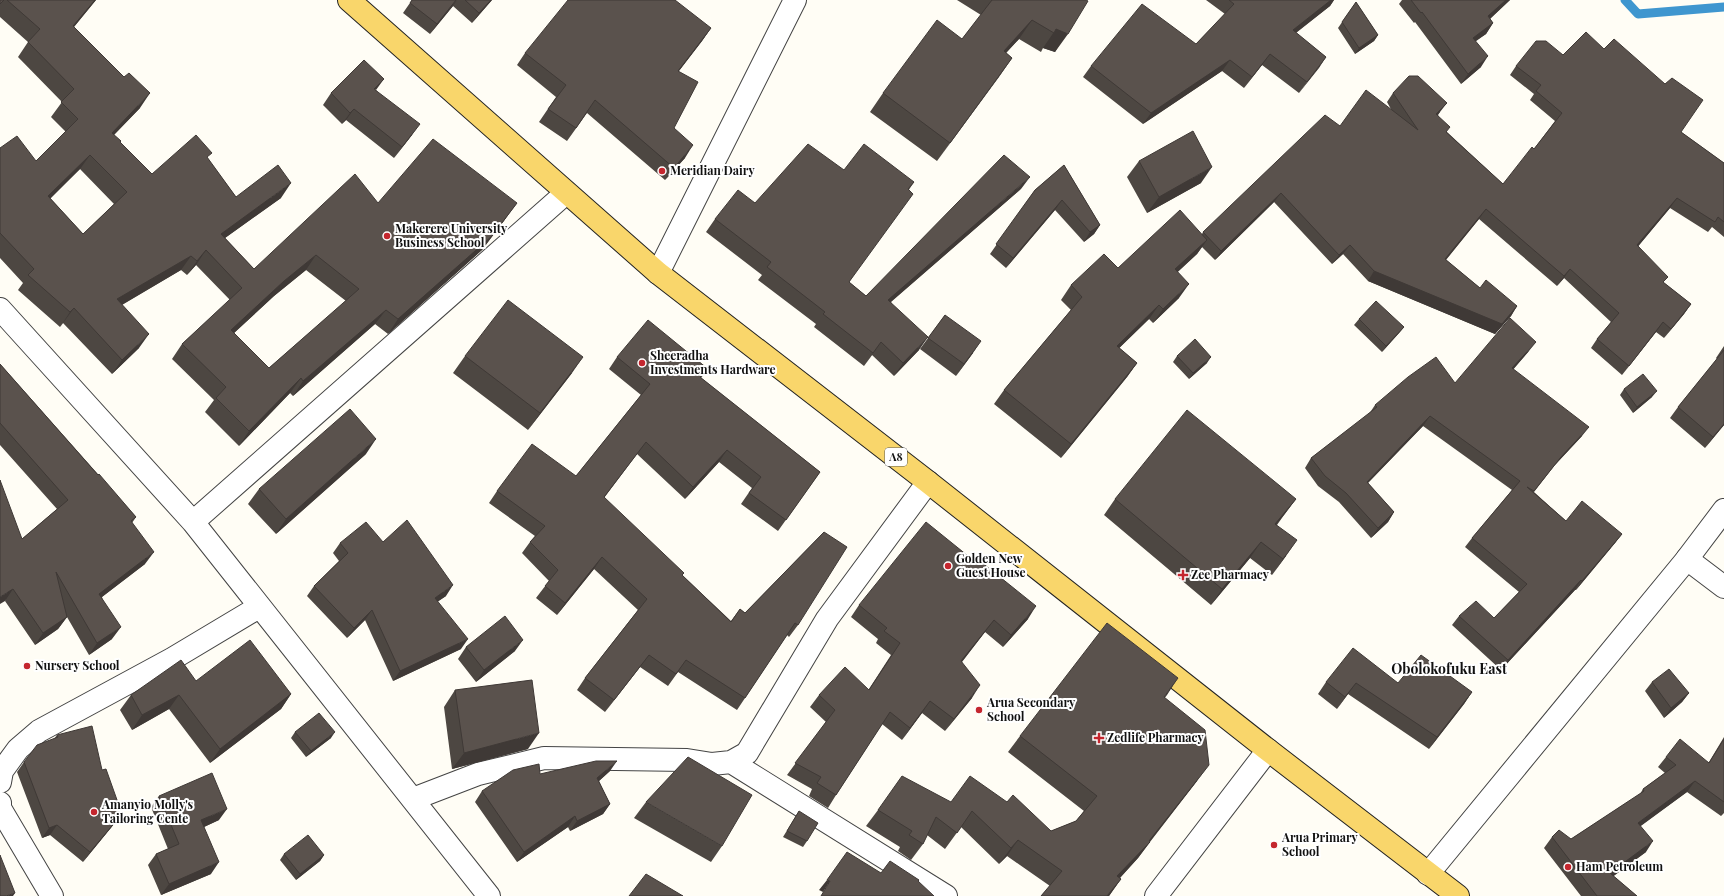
<svg xmlns="http://www.w3.org/2000/svg" width="1724" height="896" viewBox="0 0 1724 896" font-family="'Playfair Display',serif">
<style>
.lines{fill:none;stroke-linecap:round;stroke-linejoin:round}
.stream{stroke:#3f96cf;stroke-width:9}
.minor-casing{stroke:#444;stroke-width:24}
.tertiary-casing{stroke:#444;stroke-width:24}
.primary-casing{stroke:#222;stroke-width:24}
.minor{stroke:#fff;stroke-width:22}
.tertiary{stroke:#fff;stroke-width:22}
.primary{stroke:#f9d66b;stroke-width:22}
.wall{fill:#4d4742;fill-rule:evenodd}
.shaded-wall{fill:#3f3936}
.building{fill:#5a524d;stroke:#3f3936;fill-rule:evenodd}
.poi-dot{fill:#c4262e;stroke:#fff;stroke-width:1.5}
.labels{text-anchor:middle;stroke-width:4;stroke-linejoin:round;paint-order:stroke}
.shield{fill:#fff;stroke:#585858;stroke-width:1}
.shield-label{font-size:11px;font-weight:bold;fill:#111}
.poi-label{font-size:12px;font-weight:bold;fill:#111;stroke:#fff;text-anchor:start}
.quarter-label{font-size:14px;font-weight:bold;fill:#111;stroke:#fff}
</style>
<rect width="100%" height="100%" fill="#fffdf5"/>
<g class="lines">
<!-- stream -->
<path class="stream" d="M 1625,0 L 1638,14 L 1724,7"/>
<!-- minor casing -->
<g class="minor-casing">
<path id="minor" d="M 658,273 L 795,0
M 0,309 L 193,522 L 489,896
M 193,522 L 566,193
M 1687,559 L 1724,587
M 731,762 L 946,896
M 0,782 L 2,771 L 18,749 L 39,731 L 172,659 L 259,607
M 413,799 L 478,774 L 544,758 L 687,760 L 712,764 L 731,762 L 747,753 L 827,619 L 928,482
M 0,803 L 0,808 L 52,896
M 1156,896 L 1268,750"/>
</g>
<!-- tertiary casing -->
<g class="tertiary-casing">
<path id="tertiary" d="M 1428,874 L 1687,559 L 1724,510"/>
</g>
<!-- primary casing -->
<g class="primary-casing">
<path id="primary" d="M 349,0 L 658,273 L 928,482 L 1268,750 L 1458,896"/>
</g>
<!-- minor -->
<use href="#minor" class="minor"/>
<!-- tertiary -->
<use href="#tertiary" class="tertiary"/>
<!-- primary -->
<use href="#primary" class="primary"/>
</g>
<!-- wall -->
<path class="wall" d="M 0,0 L 96,0 L 74,27 L 140,108 L 114,135 L 120,143 L 152,174 L 208,159 L 236,197 L 281,198 L 225,238 L 254,269 L 378,203 L 506,218 L 482,250 L 388,334 L 375,324 L 293,396 L 290,393 L 239,446 L 205,412 L 214,400 L 172,359 L 182,344 L 230,300 L 196,265 L 187,275 L 181,270 L 122,305 L 139,348 L 112,374 L 63,323 L 60,327 L 18,290 L 23,283 L 0,258 L 0,148 L 36,161 L 66,132 L 51,117 L 62,102 L 18,57 L 28,42 L 0,17 ZM 80,169 L 114,204 L 83,234 L 50,198 ZM 306,270 L 346,301 L 269,368 L 234,333 L 274,296 Z
M 412,0 L 492,0 L 472,23 L 453,6 L 430,34 L 403,13 Z
M 957,0 L 1086,0 L 1055,52 L 1043,48 L 1041,52 L 1019,39 L 1006,53 L 1012,58 L 937,161 L 870,112 L 883,93 L 962,39 L 981,15 Z
M 1206,0 L 1334,0 L 1330,6 L 1296,33 L 1326,57 L 1299,93 L 1262,65 L 1244,88 L 1222,71 L 1143,124 L 1083,77 L 1091,66 L 1196,44 L 1225,14 Z
M 1402,0 L 1510,0 L 1490,19 L 1493,23 L 1486,34 L 1475,41 L 1481,67 L 1461,84 L 1415,22 L 1414,23 L 1399,4 Z
M 1356,2 L 1378,35 L 1374,41 L 1355,54 L 1338,28 Z
M 711,28 L 702,41 L 678,72 L 674,128 L 685,158 L 665,180 L 587,113 L 567,141 L 539,122 L 556,97 L 517,65 L 525,53 Z
M 1563,55 L 1681,132 L 1724,163 L 1724,237 L 1712,227 L 1708,232 L 1670,208 L 1638,246 L 1664,283 L 1691,304 L 1684,314 L 1664,338 L 1656,332 L 1622,375 L 1591,348 L 1597,339 L 1611,322 L 1564,278 L 1557,286 L 1479,219 L 1446,260 L 1480,288 L 1517,306 L 1511,316 L 1495,334 L 1368,281 L 1343,254 L 1332,264 L 1274,202 L 1215,260 L 1202,247 L 1197,254 L 1177,272 L 1179,298 L 1153,323 L 1149,319 L 1119,348 L 1137,363 L 1127,377 L 1061,458 L 994,404 L 1004,390 L 1071,310 L 1061,300 L 1071,285 L 1118,268 L 1202,234 L 1203,232 L 1340,126 L 1392,111 L 1387,102 L 1393,93 L 1440,112 L 1438,115 L 1447,132 L 1503,184 L 1534,149 L 1555,121 L 1530,100 L 1534,94 L 1510,75 L 1516,66 Z
M 376,90 L 412,135 L 394,158 L 346,120 L 342,124 L 323,105 L 331,93 Z
M 1139,161 L 1201,183 L 1147,213 L 1127,177 Z
M 1064,165 L 1100,225 L 1094,234 L 1084,242 L 1055,210 L 1006,268 L 990,254 L 1035,190 Z
M 844,170 L 914,182 L 849,282 L 866,296 L 1021,189 L 891,302 L 919,350 L 894,376 L 872,355 L 864,366 L 814,327 L 816,324 L 758,280 L 762,275 L 706,232 L 715,219 L 755,203 Z
M 945,315 L 973,353 L 956,376 L 920,349 Z
M 1359,319 L 1404,327 L 1399,333 L 1382,352 L 1354,325 Z
M 1724,346 L 1724,425 L 1705,448 L 1670,418 L 1678,407 L 1717,359 L 1716,358 Z
M 1529,351 L 1513,369 L 1582,436 L 1554,466 L 1534,492 L 1566,521 L 1622,534 L 1615,543 L 1576,590 L 1575,590 L 1501,670 L 1452,625 L 1459,616 L 1494,618 L 1519,592 L 1465,547 L 1472,538 L 1512,490 L 1423,426 L 1368,483 L 1394,512 L 1388,522 L 1371,538 L 1339,502 L 1318,486 L 1305,468 L 1311,458 L 1369,414 L 1375,405 L 1455,383 Z
M 465,356 L 572,373 L 528,430 L 453,373 Z
M 1177,356 L 1207,363 L 1189,379 L 1173,362 Z
M 617,357 L 708,369 L 701,378 L 820,472 L 778,531 L 741,504 L 752,488 L 719,462 L 685,499 L 637,454 L 604,498 L 682,575 L 731,621 L 740,609 L 745,613 L 824,532 L 798,625 L 789,637 L 787,635 L 737,710 L 678,672 L 668,686 L 640,667 L 605,712 L 577,690 L 585,678 L 638,610 L 594,569 L 557,615 L 536,598 L 549,581 L 522,553 L 530,542 L 535,536 L 489,503 L 497,491 L 576,476 L 641,395 L 609,369 Z
M 0,364 L 136,517 L 132,523 L 145,564 L 102,597 L 112,639 L 89,655 L 67,617 L 58,629 L 35,645 L 5,601 L 22,539 L 57,509 L 0,445 Z
M 1624,389 L 1652,397 L 1633,413 L 1620,395 Z
M 366,454 L 276,534 L 248,504 L 259,489 Z
M 1115,499 L 1296,499 L 1284,515 L 1277,525 L 1286,556 L 1272,575 L 1250,558 L 1211,605 L 1104,515 Z
M 383,542 L 446,596 L 437,602 L 461,649 L 393,681 L 365,620 L 347,638 L 307,596 L 314,586 L 339,561 L 333,553 L 340,543 Z
M 859,605 L 1028,619 L 1003,647 L 985,632 L 962,662 L 972,698 L 945,731 L 922,713 L 902,740 L 882,724 L 836,795 L 828,808 L 809,796 L 812,789 L 787,775 L 826,722 L 810,707 L 819,695 L 869,689 L 891,655 L 876,643 L 878,639 L 851,617 Z
M 466,647 L 515,651 L 476,682 L 458,659 Z
M 196,681 L 291,694 L 281,709 L 210,763 L 169,709 L 132,730 L 120,710 L 131,695 Z
M 1326,682 L 1398,683 L 1472,692 L 1464,704 L 1429,749 L 1348,694 L 1337,709 L 1318,694 Z
M 1652,682 L 1689,693 L 1682,702 L 1664,718 L 1645,691 Z
M 455,690 L 528,749 L 452,769 L 444,707 Z
M 1164,698 L 1197,781 L 1150,842 L 1138,858 L 1120,878 L 1121,879 L 1109,896 L 1041,896 L 1050,886 L 1007,856 L 999,864 L 961,827 L 945,849 L 927,835 L 923,844 L 911,860 L 898,851 L 900,847 L 866,826 L 878,810 L 951,802 L 1007,802 L 1051,831 L 1076,821 L 1084,811 L 1008,752 L 1020,736 Z
M 295,732 L 331,738 L 306,757 L 291,738 Z
M 57,735 L 102,770 L 114,824 L 83,862 L 50,835 L 42,838 L 17,772 L 24,762 L 54,739 Z
M 1724,737 L 1724,813 L 1721,816 L 1687,792 L 1640,826 L 1646,852 L 1613,876 L 1637,896 L 1581,896 L 1544,848 L 1552,837 L 1571,839 L 1640,794 L 1643,789 L 1665,773 L 1658,767 L 1666,757 L 1709,762 Z
M 610,771 L 599,781 L 610,804 L 603,814 L 570,831 L 568,827 L 517,862 L 475,802 L 482,791 L 540,774 Z
M 159,796 L 219,820 L 204,827 L 211,874 L 161,895 L 148,865 L 156,854 L 168,849 L 151,807 Z
M 646,802 L 722,846 L 711,862 L 634,818 Z
M 799,811 L 807,841 L 803,847 L 783,837 Z
M 284,854 L 324,855 L 320,861 L 296,880 L 280,860 Z"/>
<!-- shaded-wall -->
<path class="shaded-wall" d="M 95,0 L 96,0 L 63,40 L 73,26 Z
M 457,0 L 453,6 L 430,34 L 437,24 Z
M 491,0 L 492,0 L 472,23 L 479,13 Z
M 1331,0 L 1334,0 L 1330,6 L 1285,41 L 1293,30 Z
M 1506,0 L 1510,0 L 1481,27 L 1488,16 Z
M 1032,20 L 1019,39 L 991,69 L 1004,51 Z
M 1493,23 L 1486,34 L 1465,49 L 1473,38 Z
M 711,28 L 702,41 L 669,84 L 678,71 Z
M 1056,29 L 1068,34 L 1055,52 L 1043,48 Z
M 1378,35 L 1374,41 L 1355,54 L 1359,48 Z
M 1270,54 L 1262,65 L 1244,88 L 1252,77 Z
M 1488,56 L 1481,67 L 1461,84 L 1468,74 Z
M 1326,57 L 1319,68 L 1299,93 L 1307,82 Z
M 1012,58 L 999,77 L 937,161 L 950,143 Z
M 1230,60 L 1222,71 L 1143,124 L 1151,113 Z
M 384,79 L 376,90 L 374,89 Z
M 150,93 L 140,108 L 102,147 L 112,133 Z
M 1447,103 L 1440,112 L 1430,124 L 1436,114 Z
M 354,109 L 346,120 L 342,124 L 350,113 Z
M 420,124 L 412,135 L 394,158 L 402,147 Z
M 693,145 L 685,158 L 665,180 L 674,168 Z
M 90,155 L 80,169 L 38,211 L 48,196 Z
M 1212,167 L 1201,183 L 1147,213 L 1159,197 Z
M 1030,177 L 1021,189 L 879,312 L 888,300 Z
M 291,183 L 281,198 L 211,248 L 221,234 Z
M 1281,193 L 1274,202 L 1215,260 L 1221,251 Z
M 1677,198 L 1670,208 L 1631,255 L 1637,245 Z
M 1062,200 L 1055,210 L 1006,268 L 1013,258 Z
M 517,203 L 482,250 L 388,334 L 398,319 Z
M 1486,209 L 1479,219 L 1439,268 L 1445,259 Z
M 1100,225 L 1094,234 L 1084,242 L 1090,232 Z
M 1207,240 L 1197,254 L 1165,284 L 1175,269 Z
M 1350,245 L 1343,254 L 1332,264 L 1339,255 Z
M 206,250 L 196,265 L 187,275 L 197,261 Z
M 316,255 L 306,270 L 274,296 L 221,345 L 231,330 L 284,281 Z
M 191,256 L 181,270 L 106,314 L 117,299 Z
M 1570,269 L 1564,278 L 1557,286 L 1564,276 Z
M 1374,271 L 1517,306 L 1511,316 L 1495,334 L 1368,281 Z
M 1189,284 L 1179,298 L 1153,323 L 1163,309 Z
M 1691,304 L 1684,314 L 1664,338 L 1671,329 Z
M 1159,305 L 1149,319 L 1107,360 L 1117,346 Z
M 74,308 L 63,323 L 60,327 L 70,312 Z
M 386,310 L 375,324 L 293,396 L 303,381 Z
M 1663,322 L 1656,332 L 1622,375 L 1629,366 Z
M 1404,327 L 1399,333 L 1382,352 L 1386,346 Z
M 149,334 L 139,348 L 112,374 L 122,360 Z
M 928,337 L 919,350 L 894,376 L 903,363 Z
M 981,341 L 973,353 L 956,376 L 964,364 Z
M 881,342 L 872,355 L 864,366 L 873,353 Z
M 1536,342 L 1529,351 L 1506,378 L 1512,368 Z
M 583,357 L 572,373 L 528,430 L 540,413 Z
M 1211,357 L 1207,363 L 1189,379 L 1193,373 Z
M 1137,363 L 1127,377 L 1061,458 L 1071,444 Z
M 301,378 L 290,393 L 239,446 L 249,431 Z
M 1657,391 L 1652,397 L 1633,413 L 1637,407 Z
M 1430,416 L 1423,426 L 1360,491 L 1367,482 Z
M 1724,424 L 1724,425 L 1705,448 L 1713,437 Z
M 1589,427 L 1582,436 L 1554,466 L 1527,501 L 1561,457 Z
M 376,439 L 366,454 L 276,534 L 286,519 Z
M 727,450 L 719,462 L 685,499 L 693,487 Z
M 1296,499 L 1284,515 L 1264,539 L 1275,524 Z
M 1394,512 L 1388,522 L 1371,538 L 1378,528 Z
M 1622,534 L 1615,543 L 1576,590 L 1582,581 Z
M 1297,540 L 1286,556 L 1272,575 L 1283,559 Z
M 1261,542 L 1250,558 L 1211,605 L 1222,589 Z
M 154,552 L 145,564 L 90,606 L 99,594 Z
M 602,557 L 594,569 L 557,615 L 565,603 Z
M 1581,580 L 1575,590 L 1501,670 L 1508,660 Z
M 453,585 L 446,596 L 428,608 L 435,598 Z
M 13,589 L 5,601 L 0,604 L 0,597 Z
M 1036,606 L 1028,619 L 1003,647 L 1011,635 Z
M 372,610 L 365,620 L 347,638 L 354,628 Z
M 67,617 L 58,629 L 35,645 L 43,633 Z
M 994,620 L 985,632 L 953,673 L 961,661 Z
M 121,627 L 112,639 L 89,655 L 97,643 Z
M 468,639 L 461,649 L 393,681 L 400,671 Z
M 523,640 L 515,651 L 476,682 L 484,670 Z
M 649,655 L 640,667 L 605,712 L 614,700 Z
M 1178,678 L 1167,695 L 1152,714 L 1164,697 Z
M 1356,683 L 1348,694 L 1337,709 L 1345,697 Z
M 980,685 L 972,698 L 945,731 L 954,719 Z
M 1472,692 L 1464,704 L 1429,749 L 1437,737 Z
M 1689,693 L 1682,702 L 1664,718 L 1671,708 Z
M 291,694 L 281,709 L 210,763 L 220,749 Z
M 179,695 L 169,709 L 132,730 L 142,715 Z
M 930,701 L 922,713 L 902,740 L 910,728 Z
M 335,732 L 331,738 L 306,757 L 311,751 Z
M 539,733 L 528,749 L 452,769 L 464,753 Z
M 617,761 L 610,771 L 590,789 L 597,778 Z
M 1209,765 L 1197,781 L 1147,845 L 1150,842 L 1138,858 L 1106,893 L 1117,876 L 1149,841 Z
M 1695,781 L 1687,792 L 1630,834 L 1638,823 Z
M 610,804 L 603,814 L 570,831 L 577,821 Z
M 227,809 L 219,820 L 193,832 L 201,820 Z
M 122,814 L 114,824 L 83,862 L 90,852 Z
M 575,816 L 568,827 L 517,862 L 524,852 Z
M 57,825 L 50,835 L 42,838 L 49,828 Z
M 1018,840 L 1007,856 L 999,864 L 1011,848 Z
M 1653,841 L 1646,852 L 1603,884 L 1610,873 Z
M 324,855 L 320,861 L 296,880 L 300,874 Z
M 219,862 L 211,874 L 161,895 L 169,884 Z
M 1121,879 L 1109,896 L 1107,896 Z
M 827,880 L 830,881 L 823,892 L 819,890 Z
M 15,893 L 13,896 L 6,896 Z"/>
<!-- building -->
<path class="building" d="M 0,0 L 4,0 L 0,4 Z
M 7,0 L 95,0 L 73,26 L 124,77 L 129,73 L 150,93 L 112,133 L 121,141 L 120,142 L 152,174 L 196,135 L 212,153 L 207,157 L 236,197 L 278,165 L 291,183 L 221,234 L 254,269 L 355,174 L 378,203 L 433,139 L 517,203 L 492,236 L 398,319 L 386,310 L 303,381 L 301,378 L 249,431 L 216,398 L 226,387 L 182,344 L 242,288 L 206,250 L 197,261 L 191,256 L 117,299 L 149,334 L 122,360 L 74,308 L 70,312 L 28,275 L 34,269 L 0,233 L 0,148 L 17,136 L 36,161 L 78,119 L 61,102 L 74,89 L 28,42 L 40,29 ZM 90,155 L 127,192 L 83,234 L 48,196 ZM 316,255 L 359,289 L 269,368 L 231,330 L 284,281 Z
M 412,0 L 456,0 L 437,24 L 410,3 Z
M 465,0 L 491,0 L 479,13 Z
M 568,0 L 675,0 L 711,28 L 678,71 L 698,82 L 674,128 L 693,145 L 674,168 L 595,100 L 576,128 L 548,109 L 566,85 L 525,53 Z
M 992,0 L 1086,0 L 1088,1 L 1068,34 L 1056,29 L 1054,33 L 1032,20 L 1004,51 L 1012,58 L 950,143 L 883,93 L 937,20 L 962,39 Z
M 1229,0 L 1331,0 L 1293,30 L 1326,57 L 1307,82 L 1270,54 L 1252,77 L 1230,60 L 1151,113 L 1091,66 L 1142,4 L 1196,44 L 1234,4 Z
M 1411,0 L 1506,0 L 1488,16 L 1493,23 L 1473,38 L 1488,56 L 1468,74 L 1422,12 L 1421,13 Z
M 1356,2 L 1378,35 L 1359,48 L 1342,22 Z
M 1586,32 L 1604,49 L 1614,39 L 1665,84 L 1672,78 L 1703,100 L 1681,132 L 1724,163 L 1724,222 L 1718,217 L 1715,222 L 1677,198 L 1637,245 L 1668,277 L 1663,282 L 1691,304 L 1671,329 L 1663,322 L 1629,366 L 1597,339 L 1619,313 L 1570,269 L 1564,276 L 1486,209 L 1445,259 L 1480,288 L 1486,280 L 1517,306 L 1502,324 L 1374,271 L 1350,245 L 1339,255 L 1281,193 L 1221,251 L 1203,232 L 1325,115 L 1340,126 L 1366,90 L 1418,130 L 1393,93 L 1409,76 L 1418,76 L 1447,103 L 1436,114 L 1450,127 L 1446,132 L 1503,184 L 1532,147 L 1534,149 L 1562,113 L 1536,91 L 1541,85 L 1516,66 L 1536,41 L 1546,41 L 1563,55 Z
M 364,60 L 384,79 L 374,89 L 420,124 L 402,147 L 354,109 L 350,113 L 331,93 Z
M 1193,131 L 1212,167 L 1159,197 L 1139,161 Z
M 808,144 L 844,170 L 864,144 L 914,182 L 908,189 L 913,194 L 849,282 L 866,296 L 1004,155 L 1030,177 L 888,300 L 928,337 L 903,363 L 881,342 L 873,353 L 823,314 L 825,312 L 767,267 L 771,262 L 715,219 L 738,190 L 755,203 Z
M 1064,165 L 1100,225 L 1090,232 L 1062,200 L 1013,258 L 996,244 L 1035,190 Z
M 1180,210 L 1207,240 L 1175,269 L 1189,284 L 1163,309 L 1159,305 L 1117,346 L 1137,363 L 1071,444 L 1004,390 L 1082,297 L 1071,285 L 1104,254 L 1118,268 Z
M 508,300 L 583,357 L 540,413 L 465,356 Z
M 1376,301 L 1404,327 L 1386,346 L 1359,319 Z
M 945,315 L 981,341 L 964,364 L 928,338 Z
M 1510,318 L 1536,342 L 1512,368 L 1589,427 L 1561,457 L 1534,491 L 1527,487 L 1566,521 L 1582,501 L 1622,534 L 1582,581 L 1581,580 L 1508,660 L 1459,616 L 1476,601 L 1494,618 L 1527,584 L 1472,538 L 1520,481 L 1430,416 L 1367,482 L 1394,512 L 1378,528 L 1346,493 L 1325,476 L 1311,458 L 1377,407 L 1375,405 L 1408,377 L 1436,357 L 1455,383 Z
M 648,320 L 708,369 L 700,377 L 820,472 L 786,520 L 749,493 L 761,477 L 727,450 L 693,487 L 646,442 L 604,497 L 684,573 L 682,575 L 731,622 L 740,609 L 745,613 L 824,532 L 847,547 L 798,625 L 795,623 L 745,698 L 686,660 L 676,674 L 649,655 L 614,700 L 585,678 L 647,599 L 602,557 L 565,603 L 545,586 L 558,570 L 530,542 L 545,526 L 497,491 L 532,444 L 576,476 L 650,384 L 617,357 Z
M 1195,339 L 1211,357 L 1193,373 L 1177,356 Z
M 1724,350 L 1724,424 L 1713,437 L 1678,407 Z
M 0,364 L 98,475 L 99,474 L 136,517 L 131,521 L 154,552 L 99,594 L 121,627 L 97,643 L 56,572 L 67,617 L 43,633 L 13,589 L 0,597 L 0,480 L 22,539 L 68,500 L 0,423 Z
M 1643,374 L 1657,391 L 1637,407 L 1624,389 Z
M 350,409 L 376,439 L 286,519 L 259,489 Z
M 1187,410 L 1296,499 L 1275,524 L 1297,540 L 1283,559 L 1261,542 L 1222,589 L 1115,499 Z
M 407,520 L 453,585 L 435,598 L 468,639 L 400,671 L 372,610 L 354,628 L 314,586 L 348,553 L 340,543 L 366,522 L 383,542 Z
M 926,522 L 973,560 L 975,557 L 1036,606 L 1011,635 L 994,620 L 961,661 L 980,685 L 954,719 L 930,701 L 910,728 L 890,712 L 836,795 L 817,783 L 821,777 L 795,763 L 835,710 L 819,695 L 845,667 L 869,690 L 900,643 L 884,631 L 887,628 L 859,605 Z
M 505,616 L 523,640 L 484,670 L 466,647 Z
M 1107,623 L 1178,678 L 1164,697 L 1205,730 L 1209,765 L 1149,841 L 1150,842 L 1117,876 L 1121,879 L 1107,896 L 1041,896 L 1062,871 L 1018,840 L 1011,848 L 972,811 L 957,833 L 936,817 L 923,844 L 909,835 L 912,831 L 878,810 L 902,776 L 951,802 L 970,776 L 1007,802 L 1013,795 L 1051,831 L 1076,821 L 1097,796 L 1020,736 Z
M 250,640 L 291,694 L 220,749 L 179,695 L 142,715 L 131,695 L 181,660 L 196,681 Z
M 1353,648 L 1398,683 L 1421,655 L 1472,692 L 1437,737 L 1356,683 L 1345,697 L 1326,682 Z
M 1669,669 L 1689,693 L 1671,708 L 1652,682 Z
M 532,680 L 539,733 L 464,753 L 455,690 Z
M 319,713 L 335,732 L 311,751 L 295,732 Z
M 92,726 L 102,770 L 106,769 L 122,814 L 90,852 L 57,825 L 49,828 L 24,762 L 37,745 L 58,737 L 57,735 Z
M 1680,739 L 1709,763 L 1724,739 L 1724,802 L 1695,781 L 1638,823 L 1653,841 L 1610,873 L 1637,896 L 1597,896 L 1552,837 L 1559,830 L 1571,839 L 1644,791 L 1643,789 L 1676,765 L 1666,757 Z
M 688,757 L 752,795 L 722,846 L 646,802 Z
M 596,761 L 617,761 L 597,778 L 610,804 L 577,821 L 575,816 L 524,852 L 482,791 L 513,770 L 539,764 L 540,774 Z
M 212,773 L 227,809 L 201,820 L 219,862 L 169,884 L 156,854 L 179,844 L 159,796 Z
M 799,811 L 818,823 L 807,841 L 787,831 Z
M 308,835 L 324,855 L 300,874 L 284,854 Z
M 847,852 L 881,873 L 890,861 L 919,880 L 918,881 L 934,896 L 821,896 L 830,881 L 827,880 Z
M 0,855 L 15,893 L 6,896 L 0,896 Z
M 646,874 L 683,896 L 629,896 Z"/>
<!-- markers -->
<g class="poi-dot">
<circle cx="662" cy="171" r="4"/>
<circle cx="387" cy="236" r="4"/>
<circle cx="642" cy="363" r="4"/>
<circle cx="948" cy="566" r="4"/>
<path d="M1181 569h4v4h4v4h-4v4h-4v-4h-4v-4h4z"/>
<circle cx="27" cy="666" r="4"/>
<circle cx="979" cy="710" r="4"/>
<path d="M1097 732h4v4h4v4h-4v4h-4v-4h-4v-4h4z"/>
<circle cx="94" cy="812" r="4"/>
<circle cx="1274" cy="845" r="4"/>
<circle cx="1568" cy="867" r="4"/>
</g>
<g class="labels">
<!-- shield labels -->
<rect class="shield" x="885" y="448" width="22" height="18" rx="3"/>
<g class="shield-label">
<text x="896" y="461">A8</text>
</g>
<!-- poi labels -->
<g class="poi-label">
<text x="670" y="175">Meridian Dairy</text>
<text x="395" y="233">Makerere University<tspan x="395" dy="14">Business School</tspan></text>
<text x="650" y="360">Sheeradha<tspan x="650" dy="14">Investments Hardware</tspan></text>
<text x="956" y="563">Golden New<tspan x="956" dy="14">Guest House</tspan></text>
<text x="1191" y="579">Zee Pharmacy</text>
<text x="35" y="670">Nursery School</text>
<text x="987" y="707">Arua Secondary<tspan x="987" dy="14">School</tspan></text>
<text x="1107" y="742">Zedlife Pharmacy</text>
<text x="102" y="809">Amanyio Molly's<tspan x="102" dy="14">Tailoring Cente</tspan></text>
<text x="1282" y="842">Arua Primary<tspan x="1282" dy="14">School</tspan></text>
<text x="1576" y="871">Ham Petroleum</text>
</g>
<!-- quarter labels -->
<g class="quarter-label">
<text x="1449" y="674">Obolokofuku East</text>
</g>
</g>
</svg>
